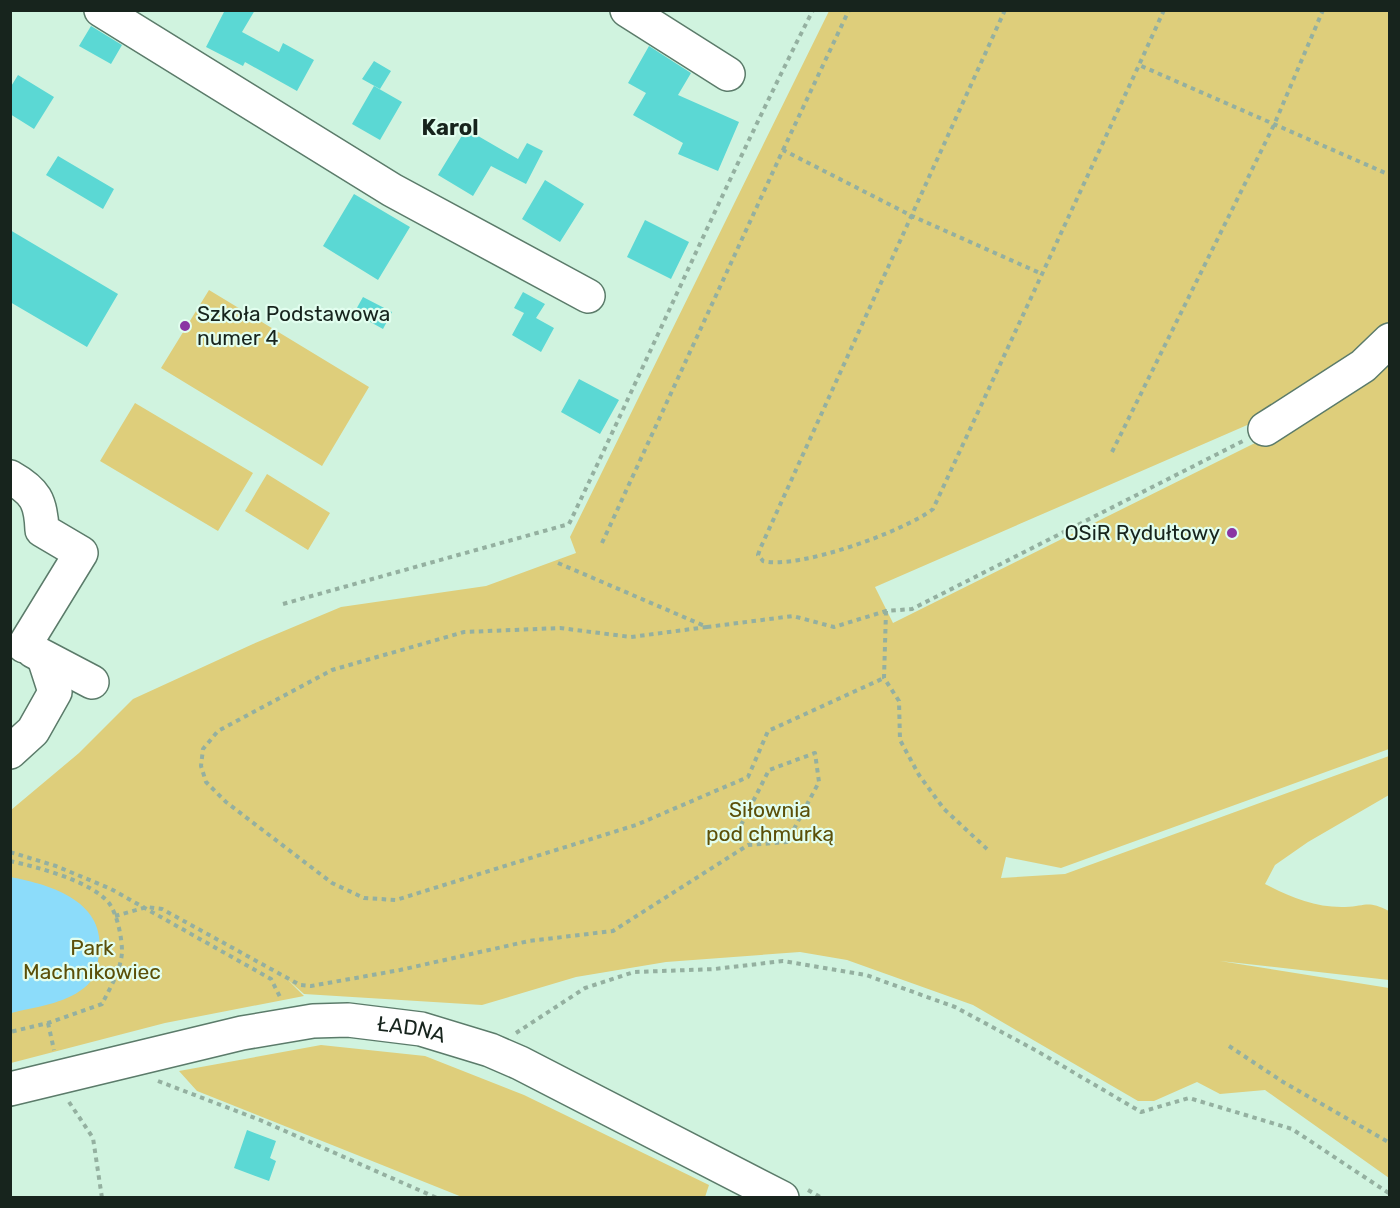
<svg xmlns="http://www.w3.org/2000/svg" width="1400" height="1208" viewBox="0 0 1400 1208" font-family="Rubik,sans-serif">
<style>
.green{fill:#dece7b}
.water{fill:#8cdcfa}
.building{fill:#5bd8d4}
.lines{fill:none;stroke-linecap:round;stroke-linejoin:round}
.minor-casing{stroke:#5b7b6a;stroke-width:36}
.path{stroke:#94b0a0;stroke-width:4;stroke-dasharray:4.5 4.5;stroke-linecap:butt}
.minor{stroke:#fff;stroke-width:33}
.poi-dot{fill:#8a35a3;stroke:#e2feef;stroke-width:2}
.labels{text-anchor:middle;stroke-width:4.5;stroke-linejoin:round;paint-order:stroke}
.poi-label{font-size:21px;fill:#17241d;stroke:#e2feef;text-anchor:start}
.park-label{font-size:21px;fill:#5b4f08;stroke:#e2feef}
.street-label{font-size:21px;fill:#17241d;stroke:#e2feef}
.neighbourhood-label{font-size:22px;font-weight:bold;fill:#17241d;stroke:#e2feef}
</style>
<rect width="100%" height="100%" fill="#d0f3df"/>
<!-- green -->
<path class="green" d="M 829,11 L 1389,11 L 1389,330 L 1293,405 L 875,587 L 893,623 L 1257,442 L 1389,351 L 1389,749 L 1061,868 L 1006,857 L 1001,878 L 1065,874 L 1389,756 L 1389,795 L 1308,842 L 1275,865 L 1265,884 C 1290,897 1316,908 1345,907 C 1367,906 1367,900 1389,911 L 1389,980 L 1220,961 L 1389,988 L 1389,1178 L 1265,1090 L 1220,1094 L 1197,1082 L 1154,1101 L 1138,1101 L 973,1005 L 847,960 L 800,952 L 666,962 L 576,977 L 482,1005 L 304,994 L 286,978 L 304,996 L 165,1023 L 11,1063 L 11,810 L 79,753 L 133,699 L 253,644 L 341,607 L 486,586 L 576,553 L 570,537 Z
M 209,290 L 369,387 L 322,466 L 161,368 Z
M 135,403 L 253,473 L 218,531 L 100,461 Z
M 267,474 L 330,513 L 308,550 L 245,511 Z
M 321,1045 L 425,1056 L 524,1095 L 709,1185 L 705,1197 L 462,1197 L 197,1091 L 179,1071 Z"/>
<!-- water -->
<path class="water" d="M 10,877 C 53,885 107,902 99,955 C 97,967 95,980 84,988 C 64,1004 35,1007 11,1013 Z"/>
<!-- building -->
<path class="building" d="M 225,10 L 255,10 L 242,32 L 279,52 L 283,43 L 314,60 L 297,91 L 245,62 L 243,66 L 206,47 Z
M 91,26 L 122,45 L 111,64 L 79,46 Z
M 649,46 L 691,73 L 678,95 L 739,122 L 718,171 L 678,154 L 683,143 L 633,115 L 646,93 L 628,83 Z
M 374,61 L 391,71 L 380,89 L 362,79 Z
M 18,75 L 54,97 L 34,129 L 10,114 L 10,88 Z
M 374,86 L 402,102 L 380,140 L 352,124 Z
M 466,129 L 518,159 L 527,143 L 543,151 L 526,184 L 491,166 L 473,196 L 438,175 Z
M 58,156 L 114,189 L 103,209 L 46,175 Z
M 545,180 L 584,204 L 560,242 L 522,219 Z
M 354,194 L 410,227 L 378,280 L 323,246 Z
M 645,220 L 689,242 L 671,279 L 627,257 Z
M 10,230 L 118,294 L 87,347 L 10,302 Z
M 523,292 L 545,304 L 536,318 L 554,328 L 541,352 L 512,335 L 524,313 L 514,308 Z
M 363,297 L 392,312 L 383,329 L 354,313 Z
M 579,379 L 619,400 L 600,434 L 561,412 Z
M 247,1130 L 276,1141 L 270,1158 L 276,1161 L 269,1181 L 234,1168 Z"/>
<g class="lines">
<!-- minor casing -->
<g class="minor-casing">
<g id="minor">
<path d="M 101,10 L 392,190 L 588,296"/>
<path d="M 627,10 L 728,74"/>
<path d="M 1265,429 L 1363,366 L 1390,340"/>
<path d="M 10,477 C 35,491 41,501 42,530 L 81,553 L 24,646"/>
<path d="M 33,651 L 92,682"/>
<path d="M 10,752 L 33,731 L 55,692 L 44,658"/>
<path id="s1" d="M 10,1089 L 242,1033 L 313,1021 L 348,1020 L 421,1029 L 490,1050 L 520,1063 L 782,1198"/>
</g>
</g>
<!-- path -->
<path class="path" d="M 1005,10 L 760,549 L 758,555 L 763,561 C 798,570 905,531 933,509 L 1139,65
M 1164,10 L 1139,65 L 1390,175
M 783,150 L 849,10
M 1112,452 L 1274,125 L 1323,10
M 602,543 L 783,150 L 912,216 L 1042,274
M 558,563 L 707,627 L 793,616 L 834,627 L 886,611 L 912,609 L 1243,441
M 283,604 L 569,524 C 651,353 727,179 813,10
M 886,611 L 884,678 L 899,701 L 900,740 L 919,775 L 944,809 L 987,849
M 707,627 L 631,637 L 560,628 L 464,632 L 332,670 L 218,731 L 203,749 L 201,766 L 206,782 L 226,802 L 332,883 L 364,898 L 396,900 L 636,825 L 748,777 L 768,731 L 884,678
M 10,852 L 56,866 L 111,889 L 271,979 L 281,999
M 10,861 C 37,867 91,881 109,903 C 117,914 122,937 122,952 C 121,970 110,988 102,1004 L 48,1023 L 10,1032
M 115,916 L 147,907 L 162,909 L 300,985 L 311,986 L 400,970 L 529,941 L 613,931 L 748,845 L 787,842 L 819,782 L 815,753 L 769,770 L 740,827
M 48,1023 L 54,1050
M 516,1033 L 585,988 L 634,972 L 715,969 L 783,961 L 866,975 L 955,1007 L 1037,1051 L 1141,1112 L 1189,1098 L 1292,1129 L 1390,1194
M 1229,1046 L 1283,1082 L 1390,1143
M 158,1081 L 260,1120 L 437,1198
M 69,1102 L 93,1138 L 102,1198
M 808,1190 L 822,1198"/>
<!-- minor -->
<use href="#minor" class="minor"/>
</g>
<!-- markers -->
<g class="poi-dot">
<circle cx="185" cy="326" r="6"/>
<circle cx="1232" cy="533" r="6"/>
</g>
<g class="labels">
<!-- poi labels -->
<g class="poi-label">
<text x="197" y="321">Szkoła Podstawowa<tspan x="197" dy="24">numer 4</tspan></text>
<text x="1220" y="540" text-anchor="end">OSiR Rydułtowy</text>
</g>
<!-- park labels -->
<g class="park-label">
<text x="770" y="817">Siłownia<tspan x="770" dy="24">pod chmurką</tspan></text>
<text x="92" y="955">Park<tspan x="92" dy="24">Machnikowiec</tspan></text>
</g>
<!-- street labels -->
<g class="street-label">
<text dy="7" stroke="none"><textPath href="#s1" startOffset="410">ŁADNA</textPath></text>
</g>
<!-- neighbourhood labels -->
<g class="neighbourhood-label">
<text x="450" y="135">Karol</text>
</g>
</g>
<!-- border -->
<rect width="1400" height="1208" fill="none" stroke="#17241d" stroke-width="24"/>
</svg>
